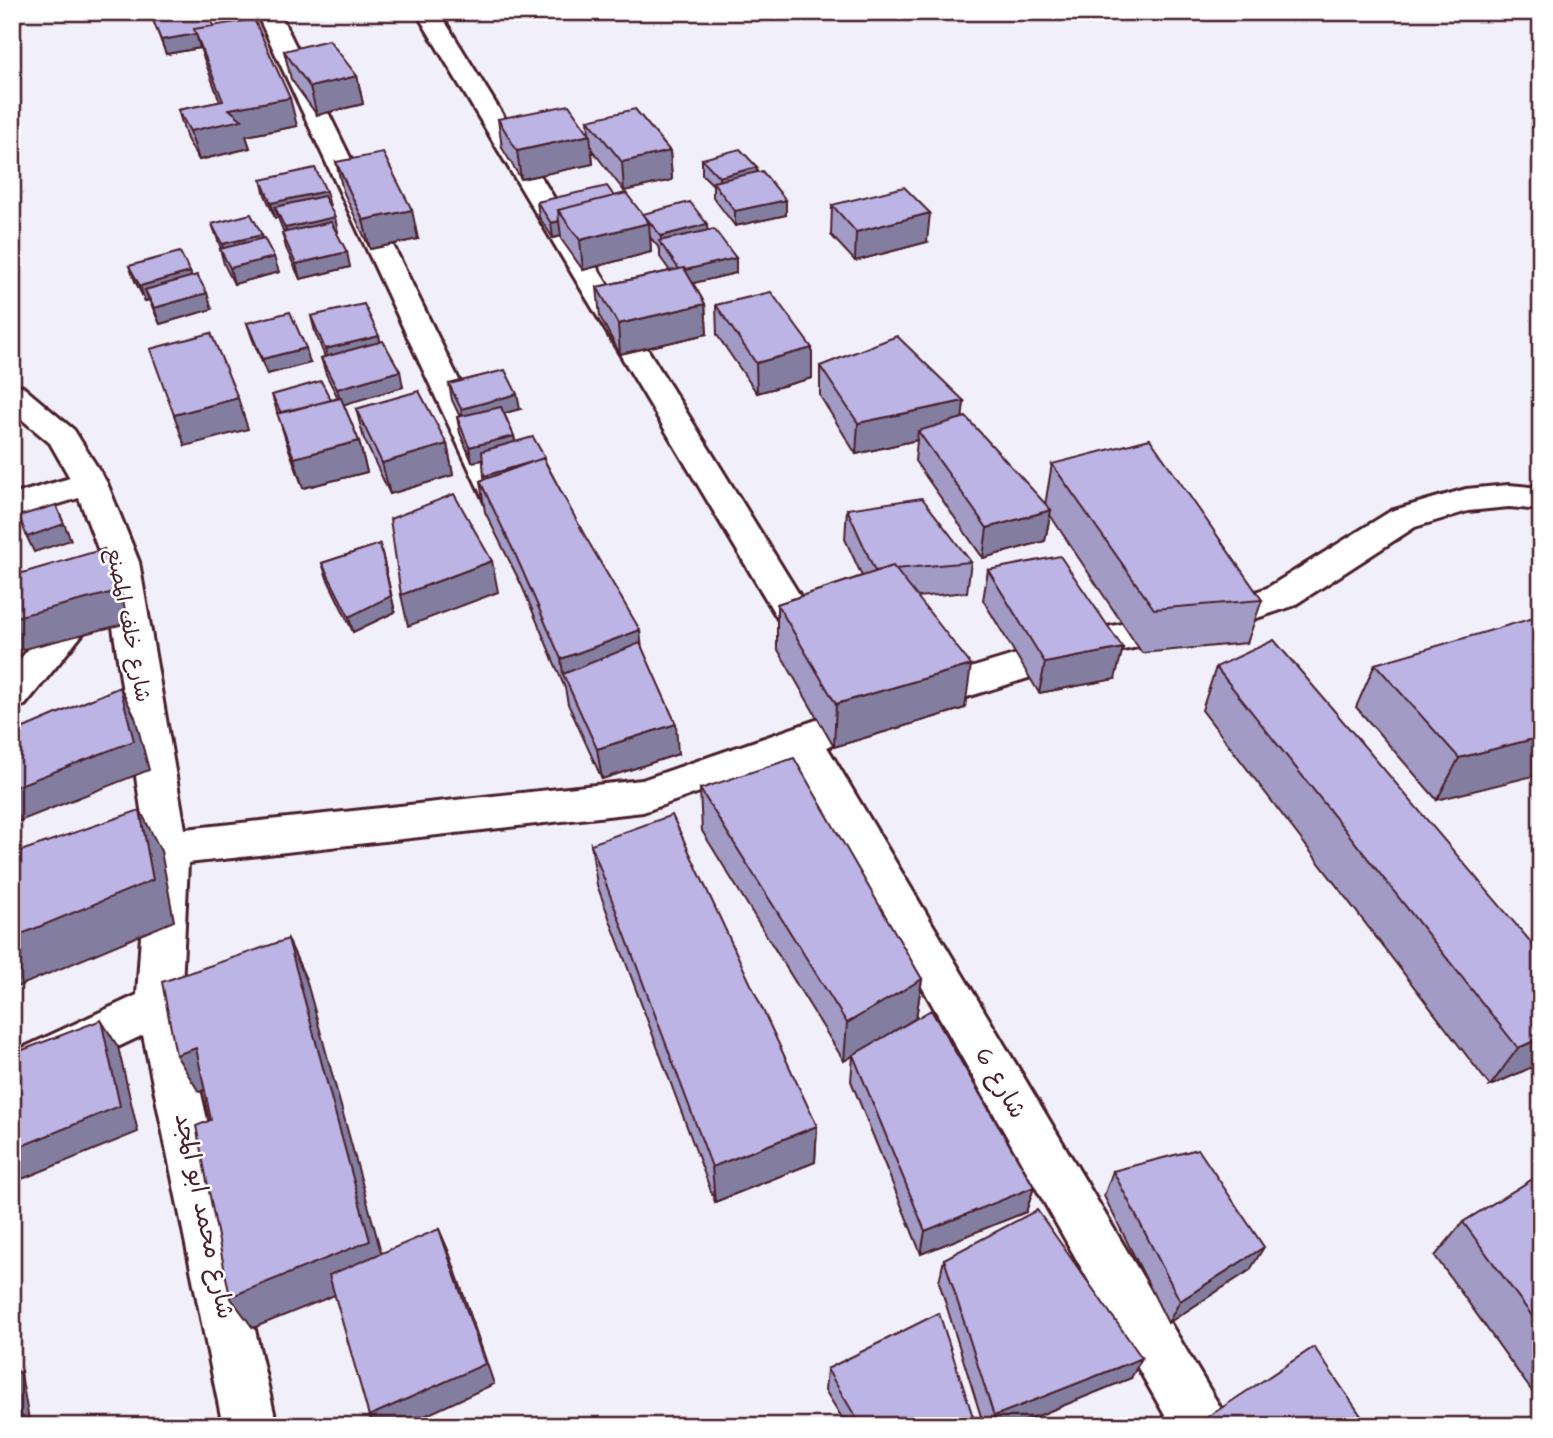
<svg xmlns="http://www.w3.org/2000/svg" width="1553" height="1438" viewBox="0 0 1553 1438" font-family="'Architects Daughter','Playpen Sans Arabic',sans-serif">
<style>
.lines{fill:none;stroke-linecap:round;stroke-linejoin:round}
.street-casing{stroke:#4a1f2b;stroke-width:6}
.street{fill:#fff;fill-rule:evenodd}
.wall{fill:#a19bc5;stroke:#4a1f2b;stroke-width:2}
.shaded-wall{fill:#837ea0;stroke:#4a1f2b;stroke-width:2}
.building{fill:#bbb4e5;stroke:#4a1f2b;stroke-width:2}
.labels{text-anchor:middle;stroke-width:5;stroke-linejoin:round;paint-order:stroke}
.street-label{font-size:21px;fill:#4a1f2b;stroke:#fff}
.near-street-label{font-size:24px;fill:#4a1f2b;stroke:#fff}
</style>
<rect width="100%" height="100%" fill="#f1f0fa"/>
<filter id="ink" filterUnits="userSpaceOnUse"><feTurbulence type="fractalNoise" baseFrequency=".0143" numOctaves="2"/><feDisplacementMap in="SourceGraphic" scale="14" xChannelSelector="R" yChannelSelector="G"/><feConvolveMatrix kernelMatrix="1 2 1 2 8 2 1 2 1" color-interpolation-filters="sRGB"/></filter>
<g filter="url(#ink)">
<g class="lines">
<!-- street casing -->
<g class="street-casing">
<path id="street" d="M 256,12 L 279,12 L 522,509 L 517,517 L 505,520 L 493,517 L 488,509 Z
M 416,12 L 439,12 L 826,638 L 831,647 L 826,656 L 813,660 L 800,656 Z
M 12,384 L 23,387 L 74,430 L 107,483 L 139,562 L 185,829 L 642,780 L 944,676 L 1107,627 L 1220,604 L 1267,588 L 1391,511 L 1466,489 L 1509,485 L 1541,488 L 1541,510 L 1509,507 L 1468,511 L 1415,527 L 1293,606 L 1224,629 L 1109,653 L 970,696 L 827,747 L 1220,1407 L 1228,1426 L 1171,1426 L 793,759 L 643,812 L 188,863 L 181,1006 L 277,1426 L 223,1426 L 143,1035 L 12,1097 L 12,1053 L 137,995 L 147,848 L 103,562 L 79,498 L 12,518 L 12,495 L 70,478 L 50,443 L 12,411 Z
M 88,589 L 101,593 L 106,602 L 101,611 L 25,705 L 12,709 L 12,669 L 75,593 Z"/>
</g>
<!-- street -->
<use href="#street" class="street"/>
</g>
<!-- wall -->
<path class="wall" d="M 153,20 L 213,26 L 297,126 L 246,136 L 250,148 L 199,160 L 187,139 L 178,110 L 220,102 L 200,48 L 166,54 Z
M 284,51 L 357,76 L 363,104 L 317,115 L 291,79 Z
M 498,119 L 589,133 L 588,120 L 670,151 L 672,180 L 624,191 L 592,150 L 593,164 L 521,179 L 502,148 Z
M 702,159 L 757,167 L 757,172 L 786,215 L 735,226 L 713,197 L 713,185 L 702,174 Z
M 336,162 L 418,239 L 370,249 L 343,191 Z
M 261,180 L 329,206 L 338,232 L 336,232 L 350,267 L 300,279 L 286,248 L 282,233 L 284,233 L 278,218 L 275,218 L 265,195 Z
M 614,196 L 643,215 L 708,230 L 736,258 L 736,273 L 693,283 L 705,304 L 707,334 L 620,354 L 600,317 L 597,287 L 670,271 L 660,257 L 660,249 L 650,237 L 651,252 L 583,270 L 561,239 L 561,236 L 553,238 L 539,217 L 537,202 Z
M 832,205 L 927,242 L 855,261 L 831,235 Z
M 212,224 L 263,238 L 279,272 L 234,284 L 224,264 L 220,249 L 221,249 Z
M 129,266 L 190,272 L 192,277 L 212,309 L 160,324 L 149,300 L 145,301 L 135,281 Z
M 716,305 L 812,348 L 812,378 L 757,393 L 717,335 Z
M 311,316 L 379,336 L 380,342 L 403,387 L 343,404 L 359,441 L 367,472 L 303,488 L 287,444 L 272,395 L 331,400 L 338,398 L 326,374 L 321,358 L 325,357 L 315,332 Z
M 247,323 L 310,363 L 267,374 L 252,338 Z
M 820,366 L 964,401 L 962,418 L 1045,505 L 1052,464 L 1262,600 L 1247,643 L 1142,653 L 1050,515 L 1045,541 L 983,558 L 915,461 L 917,440 L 856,454 L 820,396 Z
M 449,384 L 520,409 L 504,413 L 514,436 L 515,442 L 546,463 L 642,648 L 678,754 L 602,779 L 568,704 L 565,688 L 522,586 L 485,512 L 480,481 L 485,479 L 483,460 L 472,462 L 460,433 L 457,417 L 460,417 L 452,400 Z
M 356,409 L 447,444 L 453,475 L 390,494 L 364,439 Z
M 847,509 L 971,562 L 967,592 L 917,597 L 965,708 L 834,747 L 777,648 L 777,604 L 862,576 L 845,539 Z
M 380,544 L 395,612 L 353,632 L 327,578 L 322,563 Z
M 988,570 L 1115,679 L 1039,693 L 983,600 Z
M 1541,624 L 1437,800 L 1356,707 L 1375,664 Z
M 1216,667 L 1541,1063 L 1490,1086 L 1202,710 Z
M 700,789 L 922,979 L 916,1018 L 1034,1187 L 1026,1212 L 921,1254 L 851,1081 L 853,1056 L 844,1061 L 702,831 Z
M 591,844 L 817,1126 L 815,1162 L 715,1202 L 597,885 Z
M 1113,1171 L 1250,1270 L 1168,1323 L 1104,1196 Z
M 1541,1174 L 1541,1404 L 1435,1256 L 1463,1222 Z
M 944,1259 L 1131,1378 L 1013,1426 L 984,1426 L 939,1282 Z
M 827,1369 L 976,1426 L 847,1426 L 825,1390 Z"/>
<!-- shaded-wall -->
<path class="shaded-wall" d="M 196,34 L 200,48 L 166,54 L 161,40 Z
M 357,76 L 363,104 L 317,115 L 310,87 Z
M 290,98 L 297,126 L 246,136 L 250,148 L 199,160 L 190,131 L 229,109 Z
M 590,135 L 593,164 L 521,179 L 517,151 Z
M 670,151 L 672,180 L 624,191 L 622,162 Z
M 757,167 L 757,182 L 719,192 L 719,177 Z
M 326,191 L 330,206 L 275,207 L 278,218 L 275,218 L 271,203 Z
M 786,200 L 786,215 L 735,226 L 735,211 Z
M 412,210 L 418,239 L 370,249 L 363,220 Z
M 930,213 L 927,242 L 855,261 L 856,232 Z
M 335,217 L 338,232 L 289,244 L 285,228 Z
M 559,221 L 561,236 L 553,238 L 551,223 Z
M 649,223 L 651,252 L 583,270 L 580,240 Z
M 707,224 L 708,239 L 661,245 L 661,236 Z
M 262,235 L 266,250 L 226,260 L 222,244 Z
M 347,252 L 350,267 L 300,279 L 296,264 Z
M 274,257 L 279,272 L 234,284 L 230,268 Z
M 736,258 L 736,273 L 681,286 L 680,271 Z
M 190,272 L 195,287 L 145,290 L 149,300 L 145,301 L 140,286 Z
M 207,293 L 212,309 L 160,324 L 154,308 Z
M 705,304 L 707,334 L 620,354 L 618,324 Z
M 379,336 L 383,352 L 329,365 L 325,349 Z
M 306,348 L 310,363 L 267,374 L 262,359 Z
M 812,348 L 812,378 L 757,393 L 756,363 Z
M 400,371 L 403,387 L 342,405 L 337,389 Z
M 517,394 L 520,409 L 464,424 L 461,409 Z
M 238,398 L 248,429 L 185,446 L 174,415 Z
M 964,401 L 961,431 L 918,431 L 917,440 L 856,454 L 858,423 Z
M 514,436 L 517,452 L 472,462 L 469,447 Z
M 359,441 L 367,472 L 303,488 L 294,458 Z
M 447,444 L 453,475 L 390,494 L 382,463 Z
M 545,458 L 547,474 L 487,492 L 484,476 Z
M 56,505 L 71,540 L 34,552 L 27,537 Z
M 1051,510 L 1045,541 L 983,558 L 987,528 Z
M 380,544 L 395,612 L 353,632 L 349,617 Z
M 104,549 L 118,579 L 128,623 L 12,652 L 12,618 Z
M 492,561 L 498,592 L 408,626 L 401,595 Z
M 640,630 L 643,660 L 563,674 L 561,659 Z
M 1123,648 L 1115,679 L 1039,693 L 1045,663 Z
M 971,665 L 965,708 L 834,747 L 836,704 Z
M 120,687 L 135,717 L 149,770 L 12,824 L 12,788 Z
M 676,724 L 678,754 L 602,779 L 597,749 Z
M 1541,737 L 1541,774 L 1437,800 L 1459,758 Z
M 140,810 L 161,851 L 174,921 L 12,989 L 12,938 Z
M 288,939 L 306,979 L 387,1274 L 253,1328 L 230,1297 Z
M 922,979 L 916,1018 L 844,1061 L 847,1023 Z
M 101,1020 L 118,1047 L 138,1132 L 17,1181 L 12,1176 L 12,1150 Z
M 1541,1038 L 1541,1063 L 1490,1086 L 1518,1048 Z
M 196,1048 L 218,1085 L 199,1092 L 176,1055 Z
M 817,1126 L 815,1162 L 715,1202 L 712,1167 Z
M 1034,1187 L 1026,1212 L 921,1254 L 925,1231 Z
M 439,1229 L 449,1252 L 494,1384 L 403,1426 L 376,1426 L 369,1416 Z
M 1264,1247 L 1250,1270 L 1168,1323 L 1180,1301 Z
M 1142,1358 L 1131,1378 L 1013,1426 L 991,1426 L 994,1416 Z
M 12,1366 L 21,1374 L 30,1426 L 12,1426 Z"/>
<!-- building -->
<path class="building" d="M 190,12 L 207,12 L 213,26 L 194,29 L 196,34 L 161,40 L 153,20 Z
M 254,19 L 290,98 L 229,109 L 242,120 L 190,131 L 178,110 L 223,101 L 194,29 Z
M 329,40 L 357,76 L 310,87 L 284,51 Z
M 569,105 L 590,135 L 517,151 L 498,119 Z
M 635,109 L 670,151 L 622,162 L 588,120 Z
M 740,149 L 757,167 L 719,177 L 702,159 Z
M 383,153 L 412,210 L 363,220 L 336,162 Z
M 315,168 L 326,191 L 271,203 L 261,180 Z
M 762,171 L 786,200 L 735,211 L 713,182 Z
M 607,186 L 614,196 L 558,210 L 559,221 L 551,223 L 537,202 Z
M 904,187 L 930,213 L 856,232 L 832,205 Z
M 626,193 L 649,223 L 580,240 L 558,210 Z
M 324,196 L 335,217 L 285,228 L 275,207 Z
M 690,202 L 707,224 L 661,236 L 643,214 Z
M 251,214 L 262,235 L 222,244 L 212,224 Z
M 331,222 L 347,252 L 296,264 L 282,233 Z
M 714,229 L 736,258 L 685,270 L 684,268 L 679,269 L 659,241 Z
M 264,238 L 274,257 L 230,268 L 220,249 Z
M 180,252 L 190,272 L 140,286 L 129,266 Z
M 684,268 L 705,304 L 618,324 L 597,287 Z
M 197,275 L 207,293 L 154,308 L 145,290 Z
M 771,292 L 812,348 L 756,363 L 716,305 Z
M 364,304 L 379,336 L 325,349 L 311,316 Z
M 290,312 L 306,348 L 262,359 L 247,323 Z
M 211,333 L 238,398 L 174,415 L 150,349 Z
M 897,336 L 964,401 L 858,423 L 820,366 Z
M 383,341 L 400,371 L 337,389 L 321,358 Z
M 505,370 L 517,394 L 461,409 L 449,384 Z
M 321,381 L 331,400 L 281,413 L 272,395 Z
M 419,391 L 447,444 L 382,463 L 356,409 Z
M 341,398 L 359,441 L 294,458 L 277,413 Z
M 501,407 L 514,436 L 469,447 L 457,417 Z
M 966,417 L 1051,510 L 987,528 L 918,431 Z
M 533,437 L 545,458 L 484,476 L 482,451 Z
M 1150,439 L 1262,600 L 1154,609 L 1052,464 Z
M 543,458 L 585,536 L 640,630 L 561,659 L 516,556 L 480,481 Z
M 454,494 L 492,561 L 401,595 L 390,519 Z
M 922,498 L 971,562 L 895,569 L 893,566 L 881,570 L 875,571 L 847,509 Z
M 56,505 L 64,524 L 27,537 L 19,516 Z
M 380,544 L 391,596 L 349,617 L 322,563 Z
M 104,549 L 114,592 L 12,618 L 12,576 Z
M 1060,556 L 1123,648 L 1045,663 L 988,570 Z
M 893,566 L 971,665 L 836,704 L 777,604 Z
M 1533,618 L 1541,624 L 1541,737 L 1459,758 L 1375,664 Z
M 1274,640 L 1541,954 L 1541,1038 L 1518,1048 L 1216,667 Z
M 640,643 L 676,724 L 597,749 L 563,674 Z
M 120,687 L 134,741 L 12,788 L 12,733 Z
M 794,758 L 922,979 L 847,1023 L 700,789 Z
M 140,810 L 153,880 L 12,938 L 12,854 Z
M 672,815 L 817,1126 L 712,1167 L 591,844 Z
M 288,939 L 370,1241 L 230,1297 L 196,1126 L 211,1120 L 196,1048 L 176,1055 L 162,982 Z
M 931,1010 L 1034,1187 L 925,1231 L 853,1055 Z
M 101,1020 L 120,1106 L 12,1150 L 12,1054 Z
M 1198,1149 L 1264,1247 L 1180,1301 L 1113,1171 Z
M 1541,1174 L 1541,1328 L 1463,1222 Z
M 1037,1210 L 1142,1358 L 994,1416 L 944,1259 Z
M 439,1229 L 485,1364 L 369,1416 L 329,1275 Z
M 939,1313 L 976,1426 L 861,1426 L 827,1369 Z
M 1314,1347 L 1368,1426 L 1198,1426 L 1197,1424 Z"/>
</g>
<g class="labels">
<!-- street labels -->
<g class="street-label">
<text transform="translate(129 625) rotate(79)" y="7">شارع خلف المصنع</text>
</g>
<!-- near-street labels -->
<g class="near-street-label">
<text transform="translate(1001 1083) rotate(60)" y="8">شارع 6</text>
<text transform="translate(205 1216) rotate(78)" y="8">شارع محمد ابو المجد</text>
</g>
</g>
<!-- margin -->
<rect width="1553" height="1438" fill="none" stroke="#fff" stroke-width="42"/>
<rect x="21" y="21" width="1511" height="1396" fill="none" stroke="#4a1f2b" stroke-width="2.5" filter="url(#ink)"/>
</svg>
